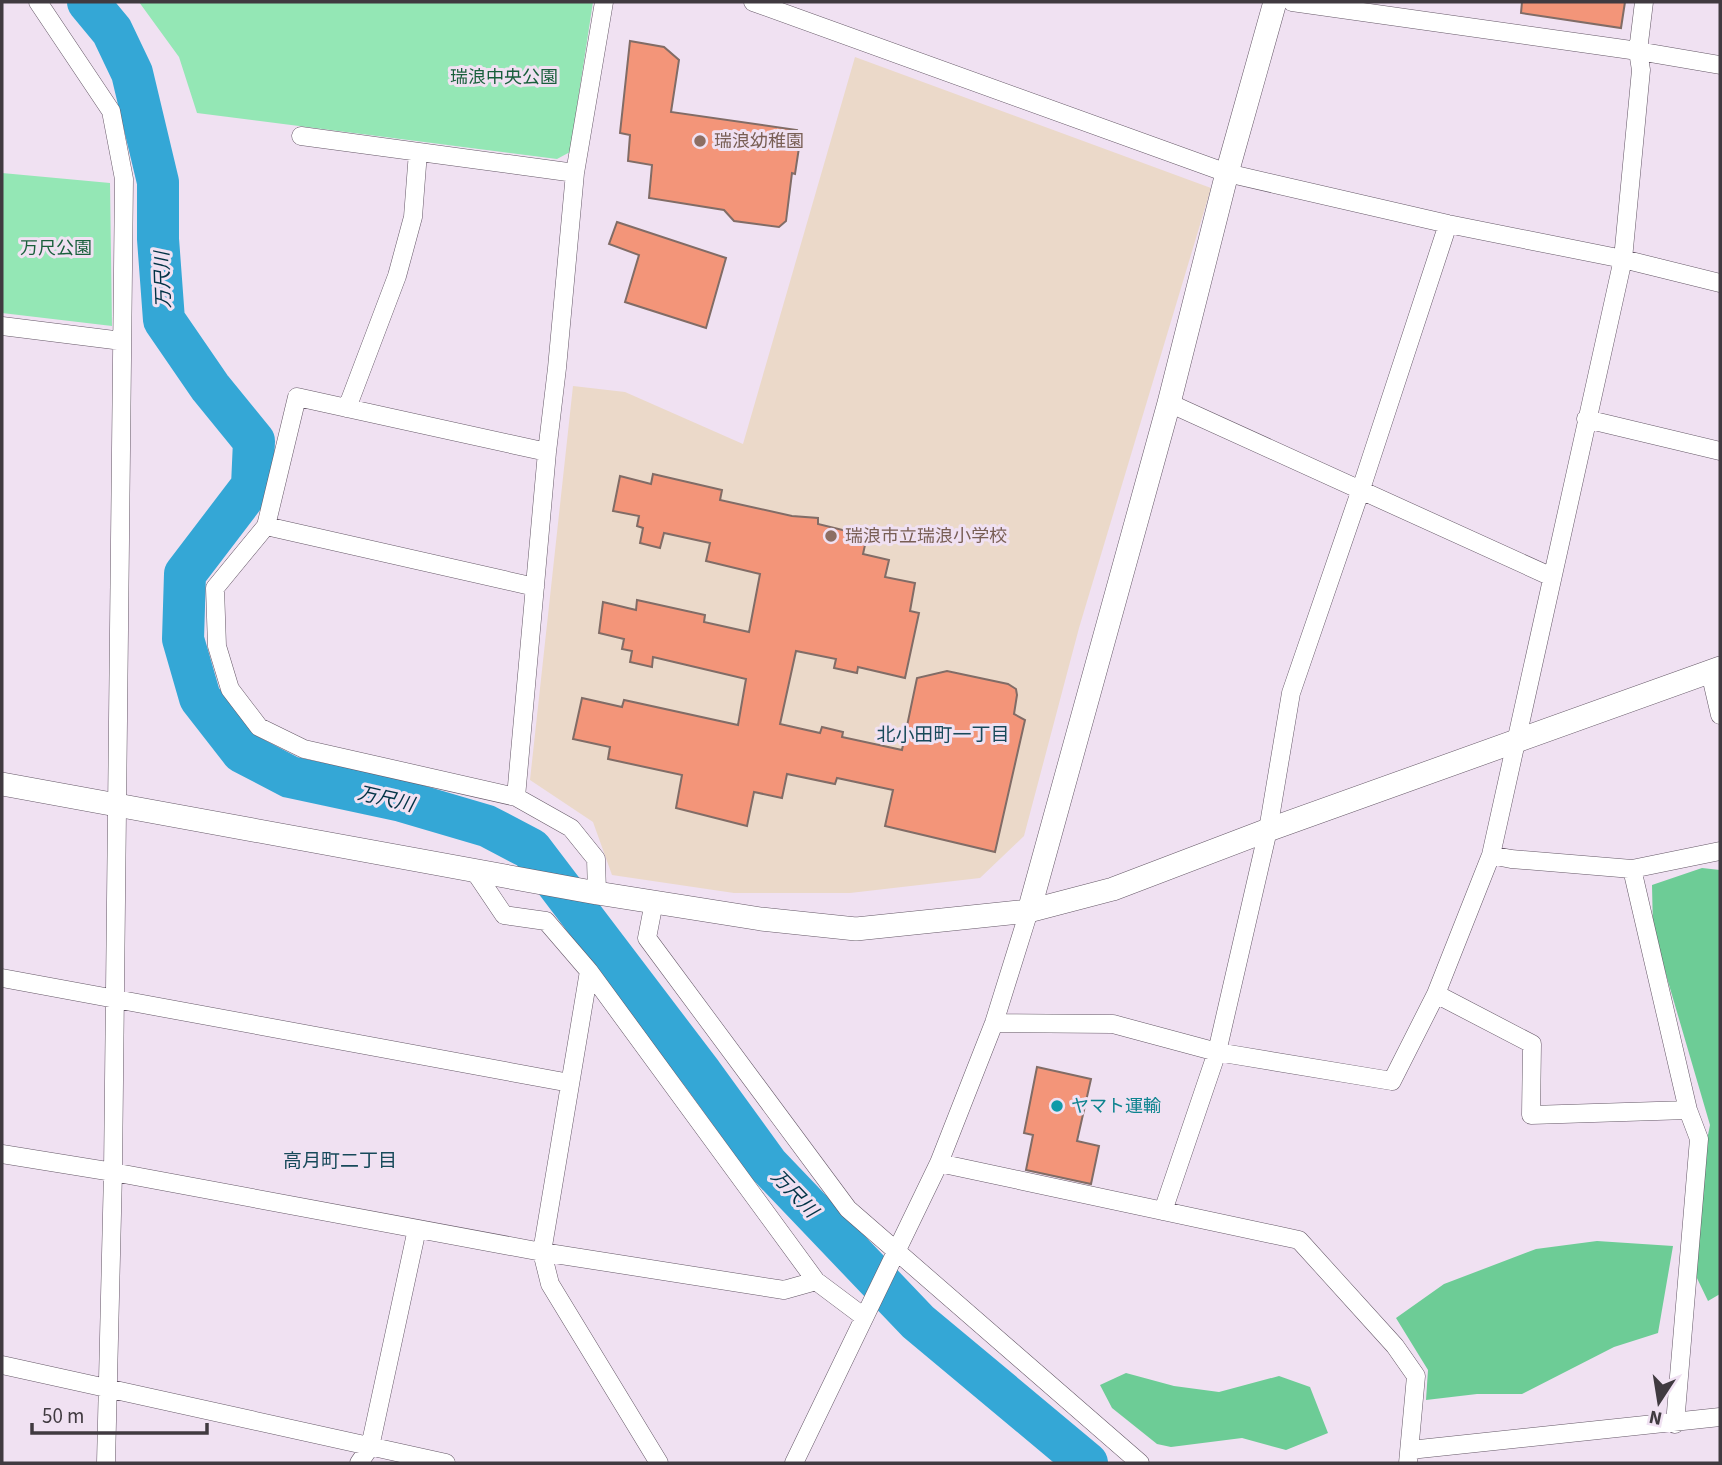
<svg xmlns="http://www.w3.org/2000/svg" width="1722" height="1465" viewBox="0 0 1722 1465" font-family="'Source Sans 3','Noto Sans JP',sans-serif">
<style>
.education{fill:#ebd9c9}
.green{fill:#94e7b5}
.forest{fill:#6dcc96}
.lines{fill:none;stroke-linecap:round;stroke-linejoin:round}
.river{stroke:#34a7d6;stroke-width:42}
.building{fill:#f39579;stroke:#816c66;stroke-width:2}
.minor-casing{stroke:#655867;stroke-width:19}
.tertiary-casing{stroke:#655867;stroke-width:24}
.minor{stroke:#fff;stroke-width:18}
.tertiary{stroke:#fff;stroke-width:23}
.education-dot{fill:#8d6e63;stroke:#f0e1f2;stroke-width:2.5}
.culture-dot{fill:#0f9aa8;stroke:#f0e1f2;stroke-width:2.5}
.labels{text-anchor:middle;stroke-width:6;stroke-linejoin:round;paint-order:stroke}
.park-label{font-size:18px;fill:#195f3c;stroke:#f0e1f2}
.education-label{font-size:18px;fill:#785e54;stroke:#f0e1f2;text-anchor:start}
.culture-label{font-size:18px;fill:#0d838f;stroke:#f0e1f2;text-anchor:start}
.water-label{font-size:19px;font-style:italic;fill:#003245;stroke:#f0e1f2}
.neighbourhood-label{font-size:19px;fill:#17495a;stroke:#f0e1f2}
</style>
<rect width="100%" height="100%" fill="#f0e1f2"/>
<!-- education -->
<path class="education" d="M 855,57 L 1211,188 L 1079,628 L 1024,836 L 980,878 L 850,893 L 734,893 L 612,875 L 593,822 L 530,780 L 573,386 L 625,392 L 743,444 Z"/>
<!-- green -->
<path class="green" d="M 139,2 L 593,2 L 570,152 L 557,159 L 197,113 L 179,57 Z
M 2,173 L 110,183 L 112,326 L 2,313 Z"/>
<!-- forest -->
<path class="forest" d="M 1702,868 L 1720,870 L 1720,1294 L 1708,1301 L 1695,1274 L 1703,1160 L 1710,1125 L 1653,930 L 1652,885 Z
M 1597,1241 L 1673,1246 L 1658,1333 L 1614,1347 L 1522,1394 L 1477,1394 L 1426,1400 L 1428,1370 L 1396,1318 L 1444,1284 L 1536,1249 Z
M 1126,1373 L 1174,1386 L 1219,1392 L 1279,1376 L 1310,1387 L 1328,1433 L 1286,1450 L 1242,1438 L 1171,1447 L 1157,1444 L 1112,1408 L 1100,1385 Z"/>
<g class="lines">
<!-- river -->
<path class="river" d="M 88,2 L 112,31 L 132,73 L 158,182 L 158,239 L 164,320 L 210,387 L 254,441 L 252,486 L 185,574 L 183,639 L 200,698 L 242,752 L 290,777 L 402,801 L 487,826 L 531,849 L 702,1074 L 768,1165 L 918,1322 L 1087,1463"/>
</g>
<!-- building -->
<path class="building" d="M 1522,2 L 1625,2 L 1621,28 L 1521,13 Z
M 630,41 L 664,47 L 679,60 L 671,112 L 797,130 L 796,139 L 800,141 L 795,174 L 792,173 L 786,221 L 779,227 L 734,221 L 724,210 L 649,198 L 652,165 L 628,161 L 630,135 L 620,133 Z
M 617,222 L 726,258 L 706,328 L 625,302 L 639,255 L 609,244 Z
M 653,474 L 722,490 L 720,500 L 792,516 L 818,518 L 818,524 L 867,536 L 863,554 L 889,560 L 885,577 L 915,583 L 910,611 L 919,613 L 905,678 L 858,667 L 857,673 L 834,668 L 836,659 L 796,651 L 780,724 L 820,733 L 822,727 L 843,732 L 842,737 L 902,750 L 917,678 L 947,671 L 1008,684 L 1016,689 L 1017,695 L 1014,714 L 1025,720 L 995,852 L 885,826 L 893,790 L 837,778 L 835,784 L 787,774 L 782,798 L 754,792 L 747,826 L 676,808 L 682,775 L 608,759 L 610,747 L 573,739 L 582,698 L 622,707 L 624,700 L 738,725 L 746,679 L 653,657 L 652,667 L 630,662 L 632,651 L 622,649 L 624,639 L 599,633 L 603,602 L 636,610 L 637,600 L 705,615 L 704,622 L 749,632 L 760,574 L 706,561 L 710,543 L 664,533 L 660,548 L 640,543 L 643,528 L 637,526 L 639,516 L 613,511 L 620,476 L 651,484 Z
M 1037,1067 L 1091,1079 L 1077,1141 L 1099,1146 L 1091,1184 L 1026,1170 L 1033,1135 L 1024,1133 Z"/>
<g class="lines">
<!-- minor casing -->
<g class="minor-casing">
<path id="minor" d="M 38,2 L 111,111 L 124,179 L 113,1172 L 106,1463
M 753,2 L 1227,173 L 1448,224 L 1623,259 L 1720,283
M 1292,2 L 1638,51 L 1720,65
M 301,136 L 575,173
M 2,326 L 122,341
M 1169,403 L 1552,577
M 347,408 L 397,276 L 413,217 L 418,152
M 1586,419 L 1720,451
M 266,526 L 535,587
M 1710,672 L 1720,715
M 516,797 L 304,749 L 259,727 L 230,689 L 217,646 L 215,588 L 266,526 L 297,397 L 547,452
M 1491,855 L 1511,859 L 1632,869 L 1720,851
M 1632,869 L 1688,1110 L 1699,1139 L 1675,1424
M 475,872 L 504,915 L 546,921 L 589,971 L 542,1252 L 550,1284 L 659,1463
M 597,893 L 596,859 L 571,828 L 516,797 L 547,452 L 557,368 L 575,173 L 604,2
M 654,902 L 647,938 L 848,1209 L 1140,1463
M 589,971 L 816,1281 L 864,1317
M 2,978 L 570,1083
M 1436,994 L 1532,1044 L 1531,1115 L 1688,1110
M 994,1023 L 1113,1024 L 1217,1052 L 1392,1081 L 1436,994 L 1491,855 L 1623,259 L 1641,70 L 1638,51 L 1644,2
M 2,1154 L 113,1172 L 542,1252 L 784,1290 L 816,1281
M 939,1163 L 1299,1240 L 1395,1346 L 1416,1376 L 1408,1463
M 1163,1211 L 1217,1052 L 1268,830 L 1291,693 L 1361,489 L 1448,224
M 2,1365 L 446,1463
M 1410,1450 L 1720,1417
M 359,1463 L 370,1447 L 417,1229
M 794,1463 L 939,1163 L 994,1023 L 1029,911"/>
</g>
<!-- tertiary casing -->
<g class="tertiary-casing">
<path id="tertiary" d="M 2,784 L 597,893 L 761,919 L 856,929 L 1029,911 L 1113,889 L 1268,830 L 1720,668
M 1029,911 L 1169,403 L 1227,173 L 1275,2"/>
</g>
<!-- minor -->
<use href="#minor" class="minor"/>
<!-- tertiary -->
<use href="#tertiary" class="tertiary"/>
</g>
<!-- markers -->
<g class="education-dot">
<circle cx="700" cy="141" r="7"/>
<circle cx="831" cy="536" r="7"/>
</g>
<circle class="culture-dot" cx="1057" cy="1106" r="7"/>
<g class="labels">
<!-- park labels -->
<g class="park-label">
<text x="504" y="83">瑞浪中央公園</text>
<text x="56" y="254">万尺公園</text>
</g>
<!-- education labels -->
<g class="education-label">
<text x="714" y="147">瑞浪幼稚園</text>
<text x="845" y="542">瑞浪市立瑞浪小学校</text>
</g>
<!-- culture labels -->
<g class="culture-label">
<text x="1071" y="1112">ヤマト運輸</text>
</g>
<!-- water labels -->
<g class="water-label">
<text transform="translate(162 280) rotate(-92)" y="7">万尺川</text>
<text transform="translate(386 798) rotate(13)" y="7">万尺川</text>
<text transform="translate(795 1193) rotate(46)" y="7">万尺川</text>
</g>
<!-- neighbourhood labels -->
<g class="neighbourhood-label">
<text x="943" y="741">北小田町一丁目</text>
<text x="340" y="1167">高月町二丁目</text>
</g>
</g>
<!-- border -->
<rect width="1722" height="1465" fill="none" stroke="#403a40" stroke-width="7"/>
<!-- north arrow -->
<g transform="translate(1659 1402) rotate(192)" stroke="#f0e1f2" stroke-width="5" paint-order="stroke">
<path d="M0-5L12 26L0 18L-12 26Z" fill="#403a40"/>
<text y="-10" font-size="19" font-weight="bold" text-anchor="middle" fill="#403a40">N</text>
</g>
<!-- scale -->
<path d="M32 1423v10h175v-10" fill="none" stroke="#403a40" stroke-width="3.5"/>
<text x="42" y="1423" font-size="21" fill="#403a40" stroke="#f0e1f2" stroke-width="5" paint-order="stroke">50 m</text>
</svg>
